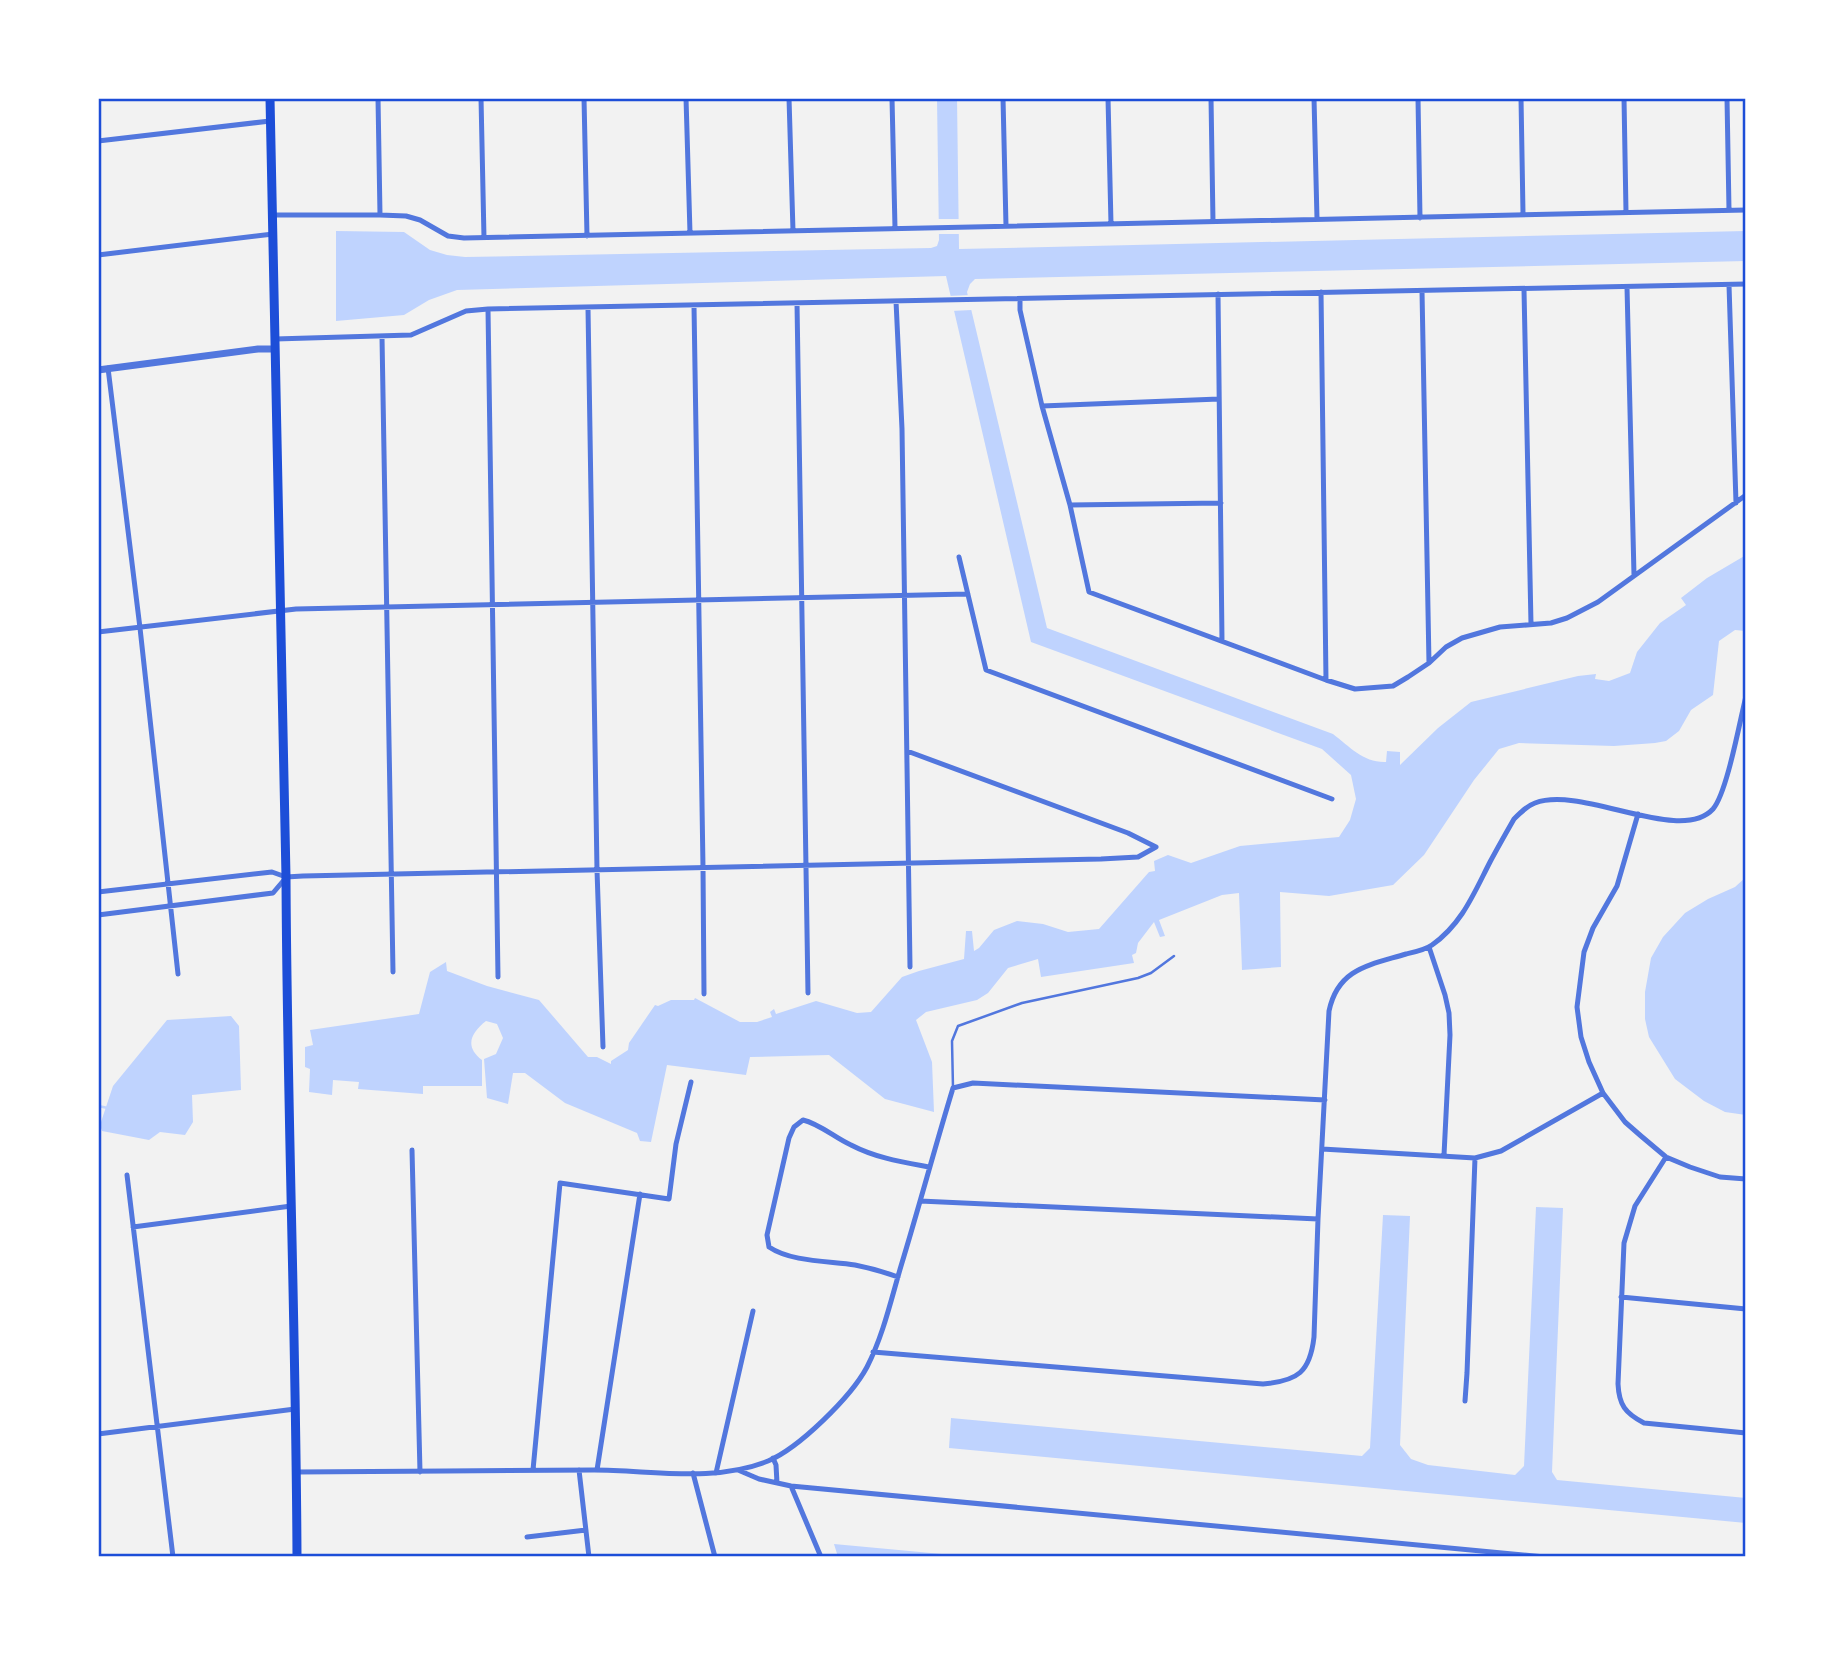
<svg xmlns="http://www.w3.org/2000/svg" width="1844" height="1655" viewBox="0 0 1844 1655" font-family="'PT Sans Narrow',sans-serif">
<style>
.water{fill:#bfd3fe}
.pier{fill:#f2f2f2}
.lines{fill:none;stroke-linecap:round;stroke-linejoin:round}
.stream{stroke:#bfd3fe;stroke-width:2.5}
.service{stroke:#5277de;stroke-width:2.5}
.minor{stroke:#5277de;stroke-width:5}
.tertiary{stroke:#5277de;stroke-width:7}
.primary{stroke:#1d4ed8;stroke-width:9}
.neatline{fill:none;stroke:#1d4ed8;stroke-width:2.5}
</style>
<rect width="100%" height="100%" fill="#f2f2f2"/>
<!-- water -->
<path class="water" d="M 937,98 L 957,98 L 959,249 L 1746,231 L 1746,261 L 975,279 L 970,284 L 967,292 L 1047,628 L 1333,734 C 1350,747 1364,763 1386,762 L 1387,751 L 1400,752 L 1400,765 L 1438,728 L 1471,702 L 1578,676 L 1596,674 L 1595,679 L 1609,681 L 1630,673 L 1637,652 L 1660,623 L 1686,605 L 1681,598 L 1707,578 L 1746,555 L 1746,631 L 1735,630 L 1719,641 L 1713,695 L 1691,710 L 1679,731 L 1666,741 L 1655,743 L 1614,746 L 1519,743 L 1499,749 L 1474,780 L 1424,855 L 1393,885 L 1329,896 L 1280,892 L 1281,967 L 1242,970 L 1239,893 L 1222,895 L 1159,920 L 1165,936 L 1160,937 L 1154,922 L 1138,943 L 1136,953 L 1132,955 L 1134,963 L 1041,977 L 1038,959 L 1008,968 L 988,993 L 977,1000 L 926,1012 L 916,1020 L 932,1062 L 934,1112 L 885,1099 L 829,1055 L 750,1057 L 746,1075 L 667,1065 L 651,1142 L 640,1141 L 637,1133 L 565,1103 L 525,1073 L 513,1073 L 508,1104 L 487,1098 L 484,1059 L 496,1054 L 503,1038 L 497,1024 L 486,1021 C 471,1033 464,1046 482,1060 L 482,1086 L 423,1086 L 423,1094 L 358,1089 L 359,1082 L 333,1080 L 332,1095 L 309,1092 L 310,1069 L 305,1067 L 305,1047 L 313,1045 L 310,1030 L 419,1014 L 430,972 L 446,962 L 447,971 L 487,986 L 539,1000 L 588,1057 L 597,1057 L 611,1064 L 611,1061 L 628,1050 L 629,1043 L 655,1005 L 658,1006 L 671,1000 L 694,1000 L 695,998 L 740,1022 L 757,1022 L 772,1017 L 770,1012 L 774,1009 L 776,1014 L 816,1001 L 857,1013 L 871,1012 L 902,977 L 919,971 L 964,959 L 966,931 L 972,931 L 974,951 L 979,948 L 994,930 L 1017,921 L 1043,924 L 1068,932 L 1099,929 L 1149,872 L 1155,871 L 1154,861 L 1168,855 L 1191,863 L 1240,846 L 1339,837 L 1350,820 L 1356,799 L 1351,775 L 1322,749 L 1031,642 L 946,276 L 457,290 L 429,300 L 404,315 L 336,321 L 336,231 L 404,232 L 430,250 L 447,255 L 465,257 L 931,248 L 937,246 L 939,240 Z
M 1746,877 L 1746,1115 L 1725,1112 L 1704,1101 L 1675,1079 L 1649,1037 L 1645,1019 L 1645,992 L 1651,958 L 1663,937 L 1685,913 L 1708,899 L 1735,887 Z
M 231,1016 L 239,1026 L 241,1090 L 192,1095 L 193,1122 L 185,1135 L 160,1132 L 149,1140 L 102,1131 L 100,1125 L 113,1086 L 167,1020 Z
M 1536,1207 L 1563,1208 L 1552,1472 L 1557,1480 L 1746,1498 L 1746,1523 L 949,1448 L 951,1418 L 1362,1456 L 1370,1448 L 1383,1215 L 1410,1216 L 1400,1445 L 1411,1459 L 1428,1465 L 1515,1475 L 1524,1466 Z
M 834,1544 L 974,1557 L 838,1557 Z"/>
<!-- pier -->
<path class="pier" d="M 937,219 L 960,219 L 961,234 L 938,234 Z
M 971,295 L 972,310 L 951,311 L 948,296 Z"/>
<g class="lines">
<!-- stream -->
<path class="stream" d="M 98,1106 L 108,1108"/>
<!-- service -->
<path class="service" d="M 953,1088 L 952,1041 L 958,1026 L 1022,1003 L 1138,978 L 1151,973 L 1174,956"/>
<!-- minor -->
<path class="minor" d="M 378,98 L 380,215
M 481,98 L 484,238
M 584,98 L 587,236
M 686,98 L 690,233
M 789,98 L 793,231
M 892,98 L 895,228
M 1003,98 L 1006,226
M 1108,98 L 1111,224
M 1211,98 L 1213,222
M 1314,98 L 1317,219
M 1418,98 L 1420,218
M 1521,98 L 1523,213
M 1624,98 L 1626,212
M 1727,98 L 1729,210
M 98,141 L 270,121
M 273,215 L 380,215 L 406,216 L 420,220 L 448,236 L 464,238 L 1746,210
M 98,255 L 273,234
M 1729,285 L 1736,503
M 1627,287 L 1634,575
M 1524,290 L 1531,624
M 1422,291 L 1429,663
M 1321,292 L 1326,680
M 1218,294 L 1222,641
M 1020,299 L 1020,310 L 1042,406 L 1070,505 L 1089,592 L 1326,680 L 1355,689 L 1393,686 L 1408,677 L 1429,663 L 1446,647 L 1462,638 L 1500,627 L 1551,623 L 1567,618 L 1598,602 L 1746,495
M 896,301 L 902,429 L 910,967
M 797,303 L 808,993
M 694,306 L 703,867 L 704,994
M 588,308 L 597,870 L 603,1047
M 488,309 L 498,977
M 382,337 L 393,972
M 275,339 L 411,335 L 466,311 L 488,309 L 1746,284
M 108,368 L 140,628 L 178,974
M 1042,406 L 1219,399
M 1070,505 L 1221,503
M 959,557 L 986,670 L 1332,799
M 98,632 L 296,609 L 968,594
M 907,751 L 1128,833 L 1156,847
M 1638,814 L 1617,886 L 1593,928 L 1584,952 L 1577,1007 L 1581,1037 L 1589,1062 L 1603,1093 L 1625,1122 L 1641,1136 L 1666,1157 L 1690,1167 L 1720,1177 L 1746,1179
M 98,892 L 272,872 L 286,877 L 303,876 L 1101,859 L 1138,857 L 1156,847
M 98,915 L 273,893 L 284,880
M 1429,947 L 1445,995 L 1449,1013 L 1450,1035 L 1444,1155
M 1322,1149 L 1475,1158 L 1501,1151 L 1603,1093
M 412,1150 L 420,1472
M 1666,1157 L 1635,1206 L 1624,1243 L 1618,1384 C 1619,1405 1625,1413 1644,1423 L 1746,1433
M 127,1175 L 173,1557
M 920,1201 L 1318,1219
M 133,1227 L 291,1206
M 898,1277 C 884,1272 870,1268 855,1265 C 829,1261 791,1262 769,1247 L 767,1235 L 789,1138 L 794,1127 L 803,1120 C 820,1124 835,1138 851,1145 C 876,1158 902,1162 929,1167
M 1621,1297 L 1746,1309
M 873,1352 L 1263,1384 C 1298,1381 1310,1372 1314,1337 L 1318,1219 L 1329,1011 C 1338,968 1370,965 1406,954 C 1415,952 1425,950 1432,945 C 1462,924 1474,893 1490,862 C 1498,847 1506,833 1514,819 C 1521,812 1527,806 1535,803 C 1582,785 1680,845 1713,809 C 1727,793 1740,720 1746,696
M 1465,1401 L 1467,1373 L 1475,1158
M 98,1434 L 295,1409
M 773,1458 L 776,1465 L 777,1483
M 533,1470 L 560,1183 L 669,1199 L 676,1144 L 691,1082
M 579,1470 L 589,1557
M 597,1470 L 640,1194
M 738,1470 L 759,1479 L 791,1486 L 1545,1557
M 297,1472 C 396,1472 495,1470 594,1470 C 651,1470 714,1483 768,1461 C 799,1448 851,1397 867,1367 C 883,1336 891,1300 901,1266 C 919,1207 935,1147 953,1088 L 973,1083 L 1325,1100
M 693,1473 L 715,1557
M 716,1473 L 753,1311
M 791,1486 L 821,1557
M 527,1537 L 586,1530"/>
<!-- tertiary -->
<path class="tertiary" d="M 98,370 L 258,349 L 275,349"/>
<!-- primary -->
<path class="primary" d="M 270,98 L 286,877 C 287,1104 296,1330 297,1557"/>
</g>
<!-- border -->
<rect width="1844" height="1655" fill="none" stroke="#ffffff" stroke-width="200"/>
<rect x="100" y="100" width="1644" height="1455" class="neatline"/>
</svg>
